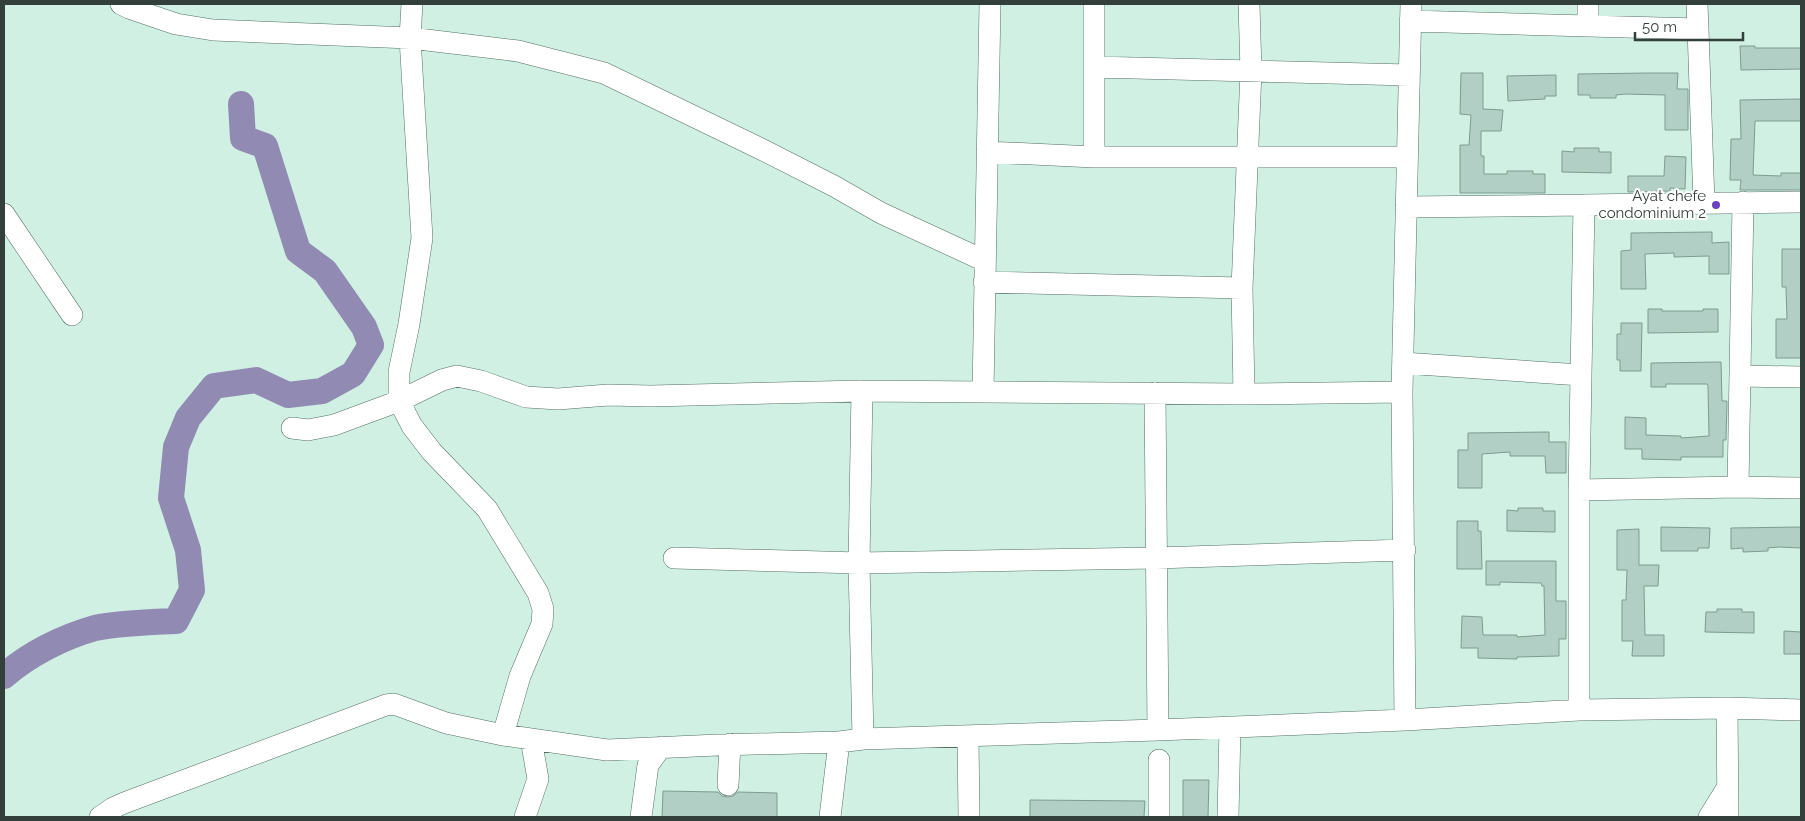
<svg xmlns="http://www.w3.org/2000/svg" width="1805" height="821" viewBox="0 0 1805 821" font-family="Raleway,sans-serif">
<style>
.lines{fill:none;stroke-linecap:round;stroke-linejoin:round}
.river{stroke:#918ab3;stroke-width:26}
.building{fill:#b1cfc4;stroke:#7e9b90}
.minor-casing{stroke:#536f65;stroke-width:22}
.minor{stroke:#fff;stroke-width:21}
.poi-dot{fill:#6842bb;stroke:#fff;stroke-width:2}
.labels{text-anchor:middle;stroke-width:4;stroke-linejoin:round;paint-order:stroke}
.poi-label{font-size:15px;fill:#333f3b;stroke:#fff;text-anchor:end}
</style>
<rect width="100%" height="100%" fill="#d1f0e4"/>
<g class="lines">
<!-- river -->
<path class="river" d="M 4,676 C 29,654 63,637 95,628 C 118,623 152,622 176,621 L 192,590 L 188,550 L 171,498 L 176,447 L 188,418 L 214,386 L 256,380 L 288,395 L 322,391 L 353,374 L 371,345 L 364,327 L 325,271 L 298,251 L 265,146 L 243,138 L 241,104"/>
</g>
<!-- building -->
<path class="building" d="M 1740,46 L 1755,46 L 1755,48 L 1801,48 L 1801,69 L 1741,70 Z
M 1461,73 L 1483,73 L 1483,109 L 1503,110 L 1501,131 L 1481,131 L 1481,156 L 1484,156 L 1484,174 L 1507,174 L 1507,171 L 1533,171 L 1533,174 L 1545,174 L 1545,193 L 1460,193 L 1460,145 L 1469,145 L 1471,115 L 1460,114 Z
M 1647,73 L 1678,73 L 1677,89 L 1688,89 L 1688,130 L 1665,130 L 1665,95 L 1626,94 L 1616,95 L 1616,98 L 1590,98 L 1590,95 L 1578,95 L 1578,74 Z
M 1556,75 L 1556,96 L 1545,96 L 1545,99 L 1508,101 L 1507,76 Z
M 1801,99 L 1801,121 L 1755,121 L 1753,175 L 1781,176 L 1781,173 L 1801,173 L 1801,190 L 1740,190 L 1741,180 L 1730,180 L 1731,139 L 1741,139 L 1740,100 Z
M 1574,148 L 1599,148 L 1599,152 L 1611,152 L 1611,173 L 1562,172 L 1562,151 L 1574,152 Z
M 1665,156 L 1686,157 L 1685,189 L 1670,188 L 1670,191 L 1628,192 L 1628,176 L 1664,176 Z
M 1712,232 L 1712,243 L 1729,242 L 1729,274 L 1709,274 L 1709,256 L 1674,257 L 1674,253 L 1645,254 L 1646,289 L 1621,289 L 1621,251 L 1631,250 L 1631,233 Z
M 1782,249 L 1801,249 L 1801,358 L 1776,358 L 1776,319 L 1787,319 L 1786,287 L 1782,287 Z
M 1648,309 L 1662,309 L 1662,311 L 1703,311 L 1703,309 L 1718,309 L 1718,332 L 1648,333 Z
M 1621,323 L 1642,323 L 1641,371 L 1620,371 L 1620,360 L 1617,360 L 1617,334 L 1621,334 Z
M 1721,362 L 1722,401 L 1727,401 L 1726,440 L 1723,440 L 1723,457 L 1681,457 L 1681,460 L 1642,459 L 1642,449 L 1625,449 L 1625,417 L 1646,418 L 1646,435 L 1681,436 L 1681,438 L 1709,436 L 1708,386 L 1707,384 L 1666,384 L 1666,387 L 1651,387 L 1651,363 Z
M 1549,432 L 1549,442 L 1566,442 L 1566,473 L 1546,473 L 1545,456 L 1510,456 L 1510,452 L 1482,454 L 1482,488 L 1458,488 L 1458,450 L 1468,450 L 1468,433 Z
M 1518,508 L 1543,508 L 1543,511 L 1555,511 L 1555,532 L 1507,531 L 1507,510 L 1518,511 Z
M 1457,521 L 1478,521 L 1478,531 L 1481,531 L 1482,569 L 1457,569 Z
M 1661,527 L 1710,528 L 1709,548 L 1698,548 L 1698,551 L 1661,551 Z
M 1801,527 L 1801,548 L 1779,547 L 1768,548 L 1768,551 L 1743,552 L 1743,548 L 1731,549 L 1731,528 Z
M 1639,529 L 1639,565 L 1659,565 L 1658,586 L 1644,586 L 1645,635 L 1664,635 L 1664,656 L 1632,656 L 1633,641 L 1622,641 L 1622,600 L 1626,600 L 1627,570 L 1617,570 L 1617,530 Z
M 1486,561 L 1556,561 L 1556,601 L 1566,601 L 1566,639 L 1559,639 L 1559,656 L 1517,657 L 1517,659 L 1478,658 L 1478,648 L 1461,648 L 1462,616 L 1482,617 L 1483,635 L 1517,635 L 1517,637 L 1545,635 L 1544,586 L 1542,586 L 1541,583 L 1500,582 L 1500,585 L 1486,585 Z
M 1717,609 L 1742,609 L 1742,612 L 1754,612 L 1754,633 L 1705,632 L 1706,612 L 1717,612 Z
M 1784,631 L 1801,632 L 1801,654 L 1784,654 Z
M 1183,780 L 1209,780 L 1208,817 L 1183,817 Z
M 663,791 L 718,792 L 722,796 L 728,797 L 733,796 L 738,792 L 777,793 L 777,817 L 662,817 Z
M 1030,800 L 1145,801 L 1144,817 L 1030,817 Z"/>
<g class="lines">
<!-- minor casing -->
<g class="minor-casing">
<path id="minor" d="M 121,4 L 129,8 L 176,24 L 213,30 L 410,38 L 518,51 L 604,73 L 759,148 L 834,186 L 881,213 L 985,261
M 1411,4 L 1402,392 L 1405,720 L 1579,710 L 1727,708 L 1801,710
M 1697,4 L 1698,29
M 1410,21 L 1698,29 L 1704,203
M 1588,26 L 1588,4
M 1094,67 L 1409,75
M 987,152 L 1094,157 L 1407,157
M 1094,157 L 1094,4
M 1406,207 L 1584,205
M 4,214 L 72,315
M 984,282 L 1242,288
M 1403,363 L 1581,375
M 1740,376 L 1801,377
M 862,391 L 859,563 L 863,739
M 983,392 L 990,4
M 1155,393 L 1158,730 L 1405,720
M 1244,394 L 1242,288 L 1251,71 L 1249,4
M 292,428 L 308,430 L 334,425 L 399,401 L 442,380 L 457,376 L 481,381 L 526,397 L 558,399 L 608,395 L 651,396 L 862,391 L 1244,394 L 1402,392
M 1738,487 L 1743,202
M 1579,490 L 1738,487 L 1801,488
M 674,558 L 859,563 L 1156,558 L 1405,550
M 1727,708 L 1728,817
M 1579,710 L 1579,490 L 1584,205 L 1801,202
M 503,735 L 607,750 L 718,745 L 839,742 L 863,739 L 1158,730
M 968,737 L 969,817
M 728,785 L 730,744
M 100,817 L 113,808 L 124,803 L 386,705 L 394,704 L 446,723 L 503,735 L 520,676 L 542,624 L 543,609 L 538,593 L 487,509 L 432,452 L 412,426 L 399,401 L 399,372 L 409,324 L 422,238 L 410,38 L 412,4
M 525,817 L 538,779 L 531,739
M 641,817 L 648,765 L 661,747
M 830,817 L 839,742
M 1159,817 L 1159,760
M 1228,817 L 1230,727
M 1709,817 L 1727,788"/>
</g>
<!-- minor -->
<use href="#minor" class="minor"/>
</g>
<!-- markers -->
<circle class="poi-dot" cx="1716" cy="205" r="5"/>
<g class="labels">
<!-- poi labels -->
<g class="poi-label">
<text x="1706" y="201">Ayat chefe<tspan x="1706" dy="17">condominium 2</tspan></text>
</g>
</g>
<!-- border -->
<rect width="1805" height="821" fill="none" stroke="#333f3b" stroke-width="10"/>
<!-- scale -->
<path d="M1635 32v8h108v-8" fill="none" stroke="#333f3b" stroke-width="2.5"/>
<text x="1642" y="32" font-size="15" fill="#333f3b" stroke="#ffffff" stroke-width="4" paint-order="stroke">50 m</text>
</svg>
